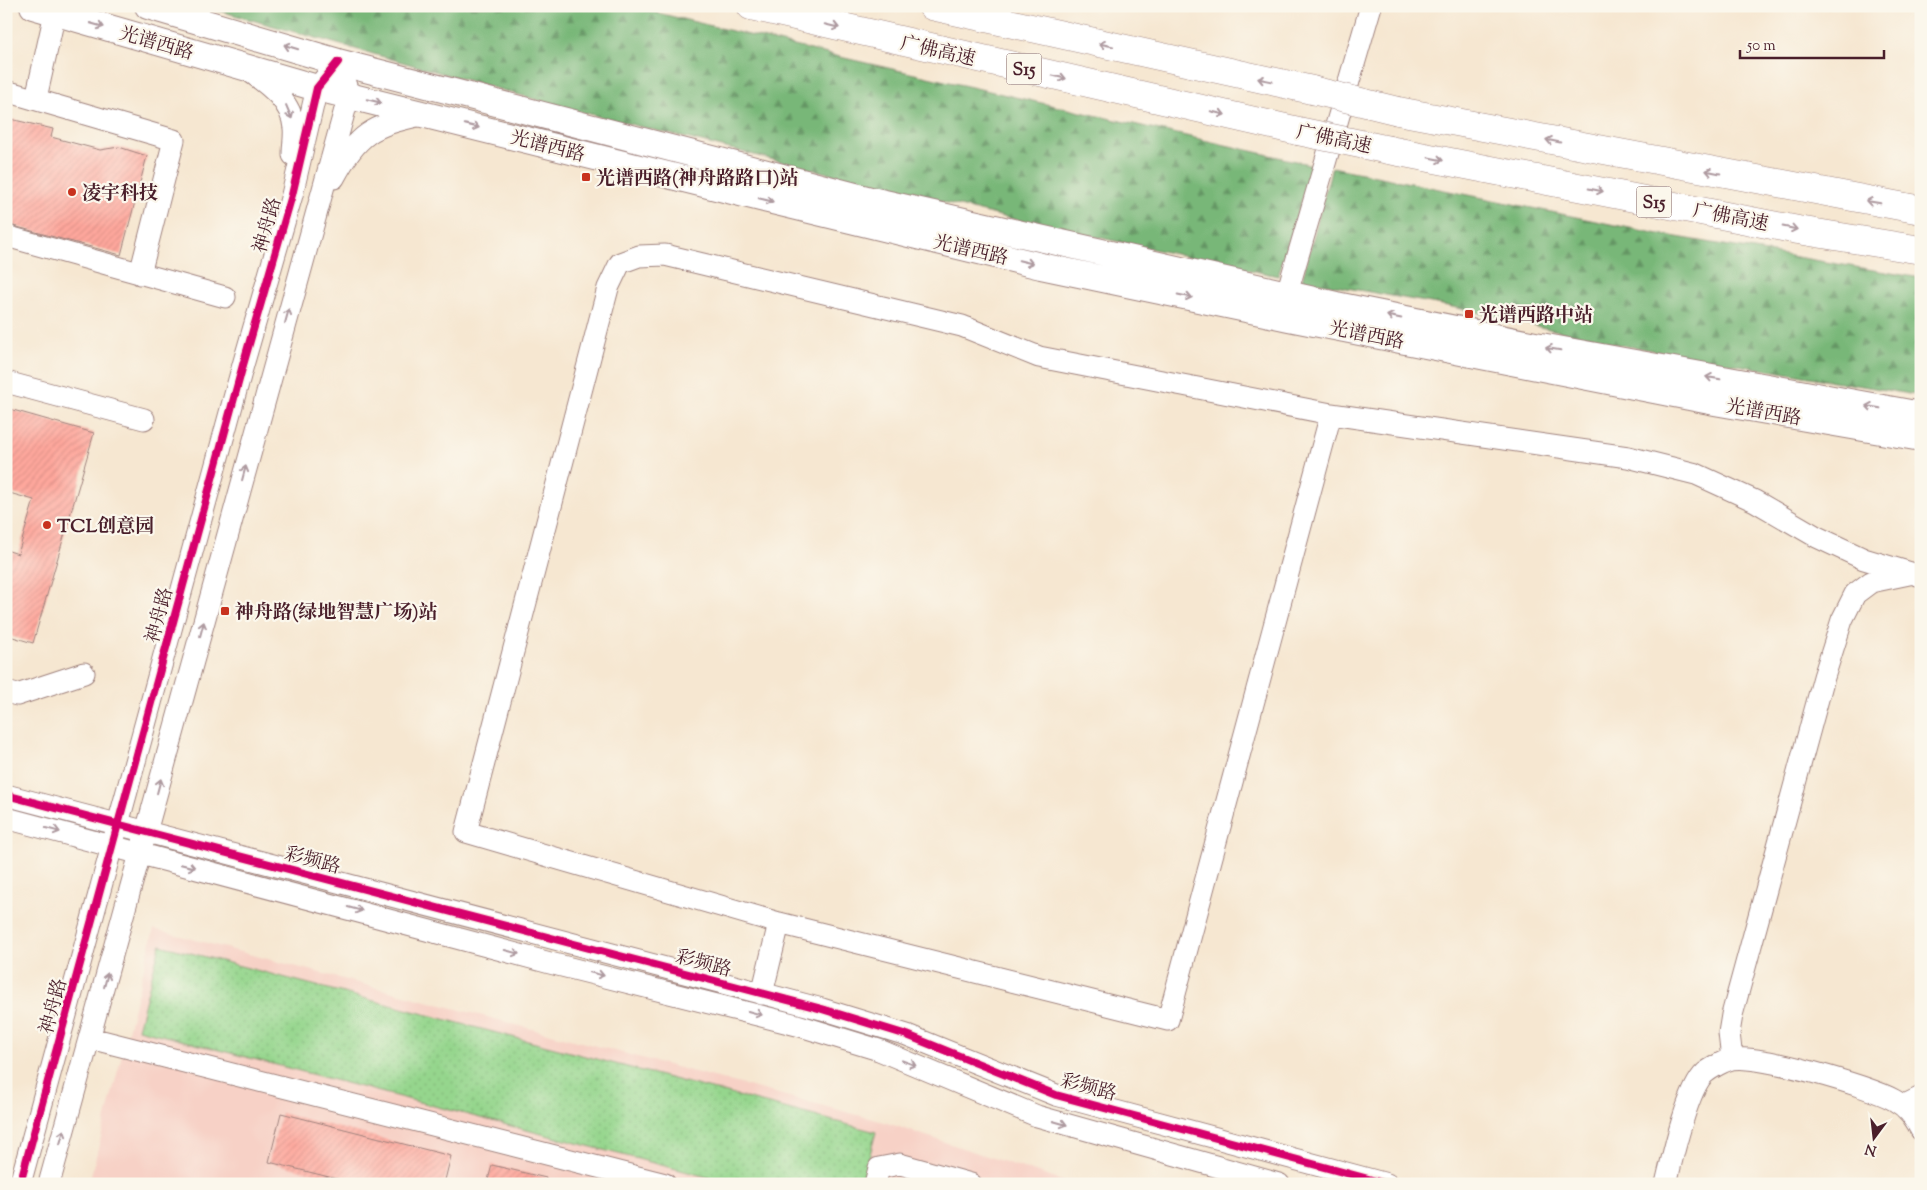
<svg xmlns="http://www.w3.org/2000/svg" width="1927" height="1190" viewBox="0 0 1927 1190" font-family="'Sorts Mill Goudy','Noto Serif SC',serif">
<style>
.built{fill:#f7d1c6}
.grass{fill:url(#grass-dots);stroke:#707a5c}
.forest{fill:url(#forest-firs);stroke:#616b52}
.building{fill:url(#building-hatch)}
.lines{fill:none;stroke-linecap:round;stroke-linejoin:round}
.minor-casing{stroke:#a0837e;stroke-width:23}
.major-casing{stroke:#a0837e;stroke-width:28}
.highway-casing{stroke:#a0837e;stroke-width:29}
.minor{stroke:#fff;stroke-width:21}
.major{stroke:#fff;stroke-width:26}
.highway{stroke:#fff;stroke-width:28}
.highway-bridge-casing{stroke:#a0837e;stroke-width:29;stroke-linecap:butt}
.highway-bridge{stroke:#fff;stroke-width:28}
.cycleway-casing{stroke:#fbf7ec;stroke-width:11}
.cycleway{stroke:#d6006c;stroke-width:8}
.oneway{stroke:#ae9aa0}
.poi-dot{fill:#c8321e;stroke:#fbf7ec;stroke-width:2}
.labels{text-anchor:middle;stroke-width:4.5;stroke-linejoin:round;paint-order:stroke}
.shield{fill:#fbf7ec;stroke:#7f6065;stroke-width:1}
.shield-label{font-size:18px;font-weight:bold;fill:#4a1f2b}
.street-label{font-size:19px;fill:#4a1f2b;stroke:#fbf7ec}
.poi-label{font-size:19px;font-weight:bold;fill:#4a1f2b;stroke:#fbf7ec;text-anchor:start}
</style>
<defs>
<pattern id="grass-dots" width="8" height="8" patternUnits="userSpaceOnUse" patternTransform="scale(1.25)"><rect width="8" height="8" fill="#95d68d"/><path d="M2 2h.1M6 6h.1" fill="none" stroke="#82b77a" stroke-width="1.8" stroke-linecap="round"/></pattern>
<pattern id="forest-firs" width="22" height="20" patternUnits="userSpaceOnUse" patternTransform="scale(1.25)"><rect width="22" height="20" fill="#78b778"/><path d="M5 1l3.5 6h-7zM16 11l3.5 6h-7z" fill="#649463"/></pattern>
<pattern id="building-hatch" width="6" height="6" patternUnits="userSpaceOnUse" patternTransform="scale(1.25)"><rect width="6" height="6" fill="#fea79c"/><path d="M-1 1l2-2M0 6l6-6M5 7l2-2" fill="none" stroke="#db8f87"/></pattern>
</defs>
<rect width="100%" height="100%" fill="#fbf7ec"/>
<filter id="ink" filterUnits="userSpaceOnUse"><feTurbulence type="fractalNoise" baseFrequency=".02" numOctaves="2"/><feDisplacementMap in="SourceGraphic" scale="10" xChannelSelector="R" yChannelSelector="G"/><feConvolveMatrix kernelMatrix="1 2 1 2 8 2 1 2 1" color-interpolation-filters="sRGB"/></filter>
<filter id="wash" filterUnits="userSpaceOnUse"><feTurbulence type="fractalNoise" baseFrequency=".0096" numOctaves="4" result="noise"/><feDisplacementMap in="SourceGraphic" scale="20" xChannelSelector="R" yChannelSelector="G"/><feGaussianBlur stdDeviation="1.12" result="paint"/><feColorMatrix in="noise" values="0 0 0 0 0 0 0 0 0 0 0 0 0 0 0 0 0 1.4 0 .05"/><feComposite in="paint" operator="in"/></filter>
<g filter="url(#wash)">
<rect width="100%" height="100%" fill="#f6e7d1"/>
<!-- built -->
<path class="built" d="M 154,929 L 884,1122 L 1071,1184 L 89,1184 Z"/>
<!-- grass -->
<path class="grass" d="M 160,945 L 876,1132 L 862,1184 L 734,1184 L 138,1029 Z"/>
<!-- forest -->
<path class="forest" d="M 202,6 L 629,6 L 840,57 L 1313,165 L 1278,276 L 1008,218 L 573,110 Z
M 1332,167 L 1659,234 L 1921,278 L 1921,396 L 1615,344 L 1448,306 L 1302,280 Z"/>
<g id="blocks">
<!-- building -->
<path class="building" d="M 6,118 L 53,129 L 51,137 L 100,150 L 119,147 L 147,156 L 121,255 L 6,224 Z
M 6,408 L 94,433 L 33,643 L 6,635 L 6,550 L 18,554 L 34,500 L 6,492 Z
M 281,1113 L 451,1156 L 444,1184 L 357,1184 L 269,1162 Z
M 492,1165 L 546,1178 L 545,1184 L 487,1184 Z"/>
</g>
</g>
<g filter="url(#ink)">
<use href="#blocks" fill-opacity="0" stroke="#a0837e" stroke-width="1"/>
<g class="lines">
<!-- minor casing -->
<g class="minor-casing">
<path id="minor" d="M 249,71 C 269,85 292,102 294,128 C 295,136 293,146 293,155
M 6,91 L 174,140 L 140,274
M 36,98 L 55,13
M 334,178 C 358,133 372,126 421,115
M 6,236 L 225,297
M 1287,293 L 1371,6
M 6,382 L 144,419
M 1331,414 L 1168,1020 L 779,923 L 466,832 L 608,288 L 620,263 L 639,256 L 665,255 L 962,326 L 1039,357 L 1331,414 L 1628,457 L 1696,474 L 1755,501 L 1817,537 L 1864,559 L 1921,576
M 6,692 L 17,695 L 84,673
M 6,795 L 822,1009 L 907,1035 L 1056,1095 L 1387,1184
M 6,818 L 550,963 L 797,1025 L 879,1050 L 1037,1116 L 1279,1184
M 762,994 L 779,923
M 90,1038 L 665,1184
M 1732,1059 L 1729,1033 L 1732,1015 L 1824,677 L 1842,620 L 1855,594 L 1871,582 L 1909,574
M 1903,1106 L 1921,1097
M 20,1184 L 243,365 L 292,195 L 317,88 L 338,62
M 49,1184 L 349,95 L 338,62
M 875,1184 L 879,1168 L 900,1164 L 971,1184
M 1666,1184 C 1672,1159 1687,1089 1705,1073 C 1710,1069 1725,1060 1732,1059 C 1758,1054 1869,1086 1894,1100 C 1907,1107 1914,1117 1921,1130"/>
</g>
<!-- major casing -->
<g class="major-casing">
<path id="major" d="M 33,6 L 317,88 L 772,201 L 1041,266 L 1289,318 L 1715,402 L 1921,438
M 148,6 L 338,62 L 871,200 L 1336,305 L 1535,345 L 1921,415"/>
</g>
<!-- highway casing -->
<g class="highway-casing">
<path id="highway" d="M 751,6 L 1298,131
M 932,6 L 1312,90
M 1398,111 L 1921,210
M 1389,150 L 1798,230 L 1921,250"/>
</g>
<!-- minor -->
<use href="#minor" class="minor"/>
<!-- major -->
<use href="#major" class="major"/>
<!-- highway -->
<use href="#highway" class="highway"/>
<!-- highway-bridge casing -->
<g class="highway-bridge-casing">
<path id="highway-bridge" d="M 1312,90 L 1398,111
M 1298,131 L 1389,150"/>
</g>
<!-- highway-bridge -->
<use href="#highway-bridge" class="highway-bridge"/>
<!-- cycleway casing -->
<g class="cycleway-casing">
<path id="cycleway" d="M 6,795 L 822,1009 L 907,1035 L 1056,1095 L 1387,1184
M 20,1184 L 243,365 L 292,195 L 317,88 L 338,62"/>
</g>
<!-- cycleway -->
<use href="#cycleway" class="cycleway"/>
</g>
<!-- one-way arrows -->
<defs><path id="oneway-shaft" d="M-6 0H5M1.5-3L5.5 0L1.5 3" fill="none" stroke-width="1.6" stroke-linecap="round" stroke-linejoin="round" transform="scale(1.25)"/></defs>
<g class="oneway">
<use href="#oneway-shaft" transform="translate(97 25) rotate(16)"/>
<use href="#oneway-shaft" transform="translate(832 26) rotate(13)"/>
<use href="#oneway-shaft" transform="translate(1106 45) rotate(-168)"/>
<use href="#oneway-shaft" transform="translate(291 47) rotate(-163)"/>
<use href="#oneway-shaft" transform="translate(1059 77) rotate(13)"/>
<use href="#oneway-shaft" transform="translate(1265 80) rotate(-168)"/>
<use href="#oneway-shaft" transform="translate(374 101) rotate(14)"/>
<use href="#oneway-shaft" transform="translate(289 112) rotate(67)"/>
<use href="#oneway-shaft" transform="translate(1218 113) rotate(13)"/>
<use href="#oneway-shaft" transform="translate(472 126) rotate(14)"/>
<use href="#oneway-shaft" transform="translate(1553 141) rotate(-169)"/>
<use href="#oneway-shaft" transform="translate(1436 159) rotate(11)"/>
<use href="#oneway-shaft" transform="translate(1713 172) rotate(-169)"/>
<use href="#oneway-shaft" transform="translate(1596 190) rotate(11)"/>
<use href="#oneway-shaft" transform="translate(766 200) rotate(14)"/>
<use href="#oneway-shaft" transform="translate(1873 202) rotate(-170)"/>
<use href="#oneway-shaft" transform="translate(1790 228) rotate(11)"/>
<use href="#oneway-shaft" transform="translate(1026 262) rotate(13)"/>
<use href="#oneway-shaft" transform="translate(1185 296) rotate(12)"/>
<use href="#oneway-shaft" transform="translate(287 316) rotate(-75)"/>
<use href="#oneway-shaft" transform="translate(1394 317) rotate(-169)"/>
<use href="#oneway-shaft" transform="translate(1553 349) rotate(-170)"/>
<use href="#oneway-shaft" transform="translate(1713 378) rotate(-170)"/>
<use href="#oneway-shaft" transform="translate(1873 407) rotate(-170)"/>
<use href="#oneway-shaft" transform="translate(244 473) rotate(-75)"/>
<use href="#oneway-shaft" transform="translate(202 629) rotate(-75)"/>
<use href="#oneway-shaft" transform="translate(159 786) rotate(-75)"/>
<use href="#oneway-shaft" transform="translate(53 830) rotate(15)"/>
<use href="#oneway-shaft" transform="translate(188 866) rotate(14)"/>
<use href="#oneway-shaft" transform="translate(355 909) rotate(15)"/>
<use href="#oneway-shaft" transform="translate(512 952) rotate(15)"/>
<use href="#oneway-shaft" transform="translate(597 974) rotate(14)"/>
<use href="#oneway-shaft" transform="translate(106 980) rotate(-75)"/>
<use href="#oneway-shaft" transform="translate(755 1013) rotate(15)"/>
<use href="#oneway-shaft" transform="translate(909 1063) rotate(21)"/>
<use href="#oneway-shaft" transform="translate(1060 1123) rotate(16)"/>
<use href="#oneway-shaft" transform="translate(62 1137) rotate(-74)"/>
</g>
</g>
<!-- markers -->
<g class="poi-dot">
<rect x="581" y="172" width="10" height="10" rx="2.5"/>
<circle cx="72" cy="192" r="5"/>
<rect x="1464" y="309" width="10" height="10" rx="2.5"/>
<circle cx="47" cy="525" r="5"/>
<rect x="220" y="606" width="10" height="10" rx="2.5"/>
</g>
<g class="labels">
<!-- shield labels -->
<g class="shield">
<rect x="1006.5" y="53.5" width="35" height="31" rx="4"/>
<rect x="1636.5" y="186.5" width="35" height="31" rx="4"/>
</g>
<g class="shield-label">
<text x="1024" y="75">S15</text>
<text x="1654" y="208">S15</text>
</g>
<!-- street labels -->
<g class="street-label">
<text transform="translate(157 42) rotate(16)" y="7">光谱西路</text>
<text transform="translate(938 50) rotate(13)" y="7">广佛高速</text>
<text transform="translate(1334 138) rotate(12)" y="7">广佛高速</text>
<text transform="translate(548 145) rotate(14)" y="7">光谱西路</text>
<text transform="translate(1731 216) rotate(11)" y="7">广佛高速</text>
<text transform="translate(266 225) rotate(-74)" y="7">神舟路</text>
<text transform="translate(971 249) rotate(13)" y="7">光谱西路</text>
<text transform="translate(1367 334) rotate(11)" y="7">光谱西路</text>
<text transform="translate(1764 411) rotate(10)" y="7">光谱西路</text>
<text transform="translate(158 615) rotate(-75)" y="7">神舟路</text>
<text transform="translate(313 859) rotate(15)" y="7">彩频路</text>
<text transform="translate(704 962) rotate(15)" y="7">彩频路</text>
<text transform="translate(52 1006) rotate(-75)" y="7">神舟路</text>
<text transform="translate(1089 1086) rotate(15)" y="7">彩频路</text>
</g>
<!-- poi labels -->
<g class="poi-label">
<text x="596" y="184">光谱西路(神舟路路口)站</text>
<text x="82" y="199">凌宇科技</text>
<text x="1479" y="321">光谱西路中站</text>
<text x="57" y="532">TCL创意园</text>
<text x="235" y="618">神舟路(绿地智慧广场)站</text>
</g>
</g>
<!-- margin -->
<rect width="1927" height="1190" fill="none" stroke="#fbf7ec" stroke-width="25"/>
<!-- north arrow -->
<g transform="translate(1874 1138) rotate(195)" stroke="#fbf7ec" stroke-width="4" paint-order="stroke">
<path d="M0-4L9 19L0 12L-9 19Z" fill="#4a1f2b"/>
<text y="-8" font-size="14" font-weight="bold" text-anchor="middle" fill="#4a1f2b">N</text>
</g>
<!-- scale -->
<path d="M1740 50v8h144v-8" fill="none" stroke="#4a1f2b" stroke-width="2.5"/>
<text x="1747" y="50" font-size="15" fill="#4a1f2b" stroke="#fbf7ec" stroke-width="4" paint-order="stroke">50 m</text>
</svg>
